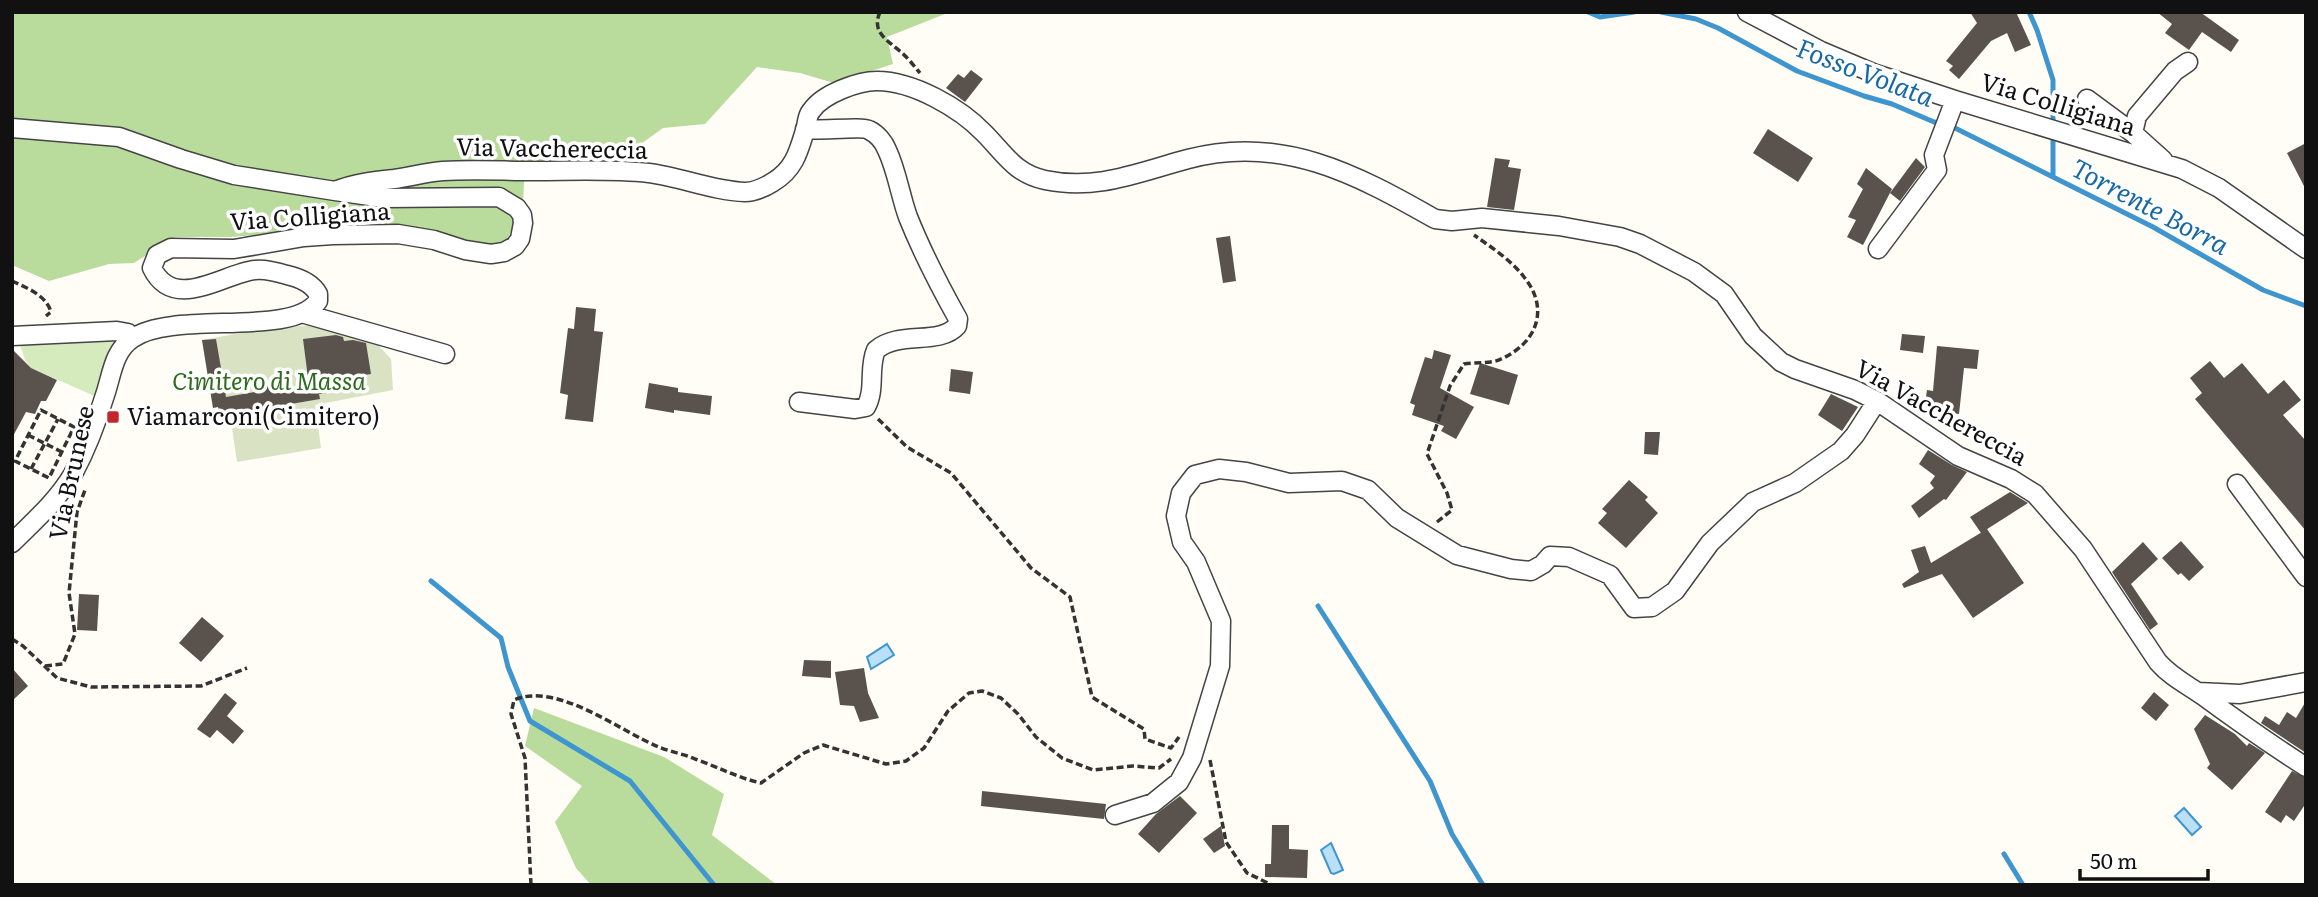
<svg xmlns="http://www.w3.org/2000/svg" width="2318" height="897" viewBox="0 0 2318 897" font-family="Literata,serif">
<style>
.green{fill:#d5ebbd}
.forest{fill:#b9dc9c}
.cemetery{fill:#d9e3c4}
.water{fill:#b9e0f7;stroke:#3f96cf;stroke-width:2}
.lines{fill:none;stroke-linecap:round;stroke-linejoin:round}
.stream{stroke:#3f96cf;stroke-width:5}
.building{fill:#5a524d}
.minor-casing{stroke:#444;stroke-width:21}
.path{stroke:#333;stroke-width:3.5;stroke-dasharray:7 3.5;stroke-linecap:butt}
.minor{stroke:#fff;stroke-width:18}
.poi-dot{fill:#c4262e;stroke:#fff;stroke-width:2.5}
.labels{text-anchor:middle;stroke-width:7;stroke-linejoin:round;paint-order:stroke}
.street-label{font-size:24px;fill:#111;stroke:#fff}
.park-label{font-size:24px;font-style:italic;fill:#2f6b1f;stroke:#fff}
.poi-label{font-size:24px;fill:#111;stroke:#fff;text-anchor:start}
.water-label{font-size:26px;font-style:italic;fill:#1768a6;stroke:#fff}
</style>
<rect width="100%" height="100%" fill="#fffdf5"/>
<!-- green -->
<path class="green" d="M 120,336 L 99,398 L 31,368 L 25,360 L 20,345 Z"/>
<!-- forest -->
<path class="forest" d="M 12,12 L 950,12 L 887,37 L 893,64 L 834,83 L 800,73 L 757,67 L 705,124 L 663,128 L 620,159 L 525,164 L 523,203 L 507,241 L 482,245 L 374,226 L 230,237 L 175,237 L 134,263 L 109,264 L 49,281 L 12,265 Z
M 534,708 L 664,757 L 724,794 L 712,835 L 777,885 L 591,885 L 576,868 L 555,822 L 582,786 L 525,746 Z"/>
<!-- cemetery -->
<path class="cemetery" d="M 333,323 L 368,334 L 391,359 L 393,390 L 315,405 L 321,448 L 237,462 L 230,414 L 220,416 L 218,407 L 213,408 L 202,340 L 258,330 Z"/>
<!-- water -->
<path class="water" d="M 887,644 L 894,655 L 871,669 L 867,657 Z
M 2184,808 L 2201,827 L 2192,835 L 2175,816 Z
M 1331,843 L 1343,870 L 1334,874 L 1331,873 L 1321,850 Z"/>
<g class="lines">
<!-- stream -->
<path class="stream" d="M 1588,12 L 1600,17 L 1634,12
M 1661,12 L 1696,19 L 1718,28 L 1797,71 L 1864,96 L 1892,104 L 1934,122 L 1953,127 L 2053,177
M 2029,12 L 2037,30 L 2053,80 L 2053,177 L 2153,227 L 2263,290 L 2306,306
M 431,581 L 501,638 L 508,667 L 530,721 L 630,781 L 714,885
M 1318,606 L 1430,781 L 1452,834 L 1483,885
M 2004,854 L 2023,885"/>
</g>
<!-- building -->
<path class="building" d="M 1970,12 L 2016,12 L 2031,45 L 2015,52 L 2007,33 L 1991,41 L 1959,79 L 1949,70 L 1953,66 L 1946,61 L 1977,23 Z
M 2157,12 L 2200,12 L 2239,40 L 2231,52 L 2202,32 L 2189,50 L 2165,33 L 2172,24 Z
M 971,70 L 983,79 L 965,102 L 946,88 L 958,74 L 964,78 Z
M 1768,129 L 1813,158 L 1798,182 L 1753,153 Z
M 2306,143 L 2306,190 L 2287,153 Z
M 1495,158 L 1510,160 L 1508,167 L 1521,169 L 1514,210 L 1487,207 Z
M 1916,158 L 1925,167 L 1900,201 L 1890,193 Z
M 1866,168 L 1892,189 L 1863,245 L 1847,237 L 1856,220 L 1848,217 L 1863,189 L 1857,184 Z
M 1230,236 L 1236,281 L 1223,283 L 1216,238 Z
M 576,307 L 596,309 L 594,331 L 603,332 L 593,422 L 565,419 L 568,395 L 560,393 L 568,328 L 574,329 Z
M 1902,334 L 1925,336 L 1923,353 L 1900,350 Z
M 336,335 L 343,337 L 344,341 L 353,340 L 366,343 L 371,374 L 325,381 L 326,393 L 319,394 L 320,399 L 220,416 L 218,407 L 213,408 L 202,340 L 216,339 L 226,397 L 261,391 L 260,387 L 276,384 L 278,390 L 309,386 L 303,339 Z
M 1937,346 L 1979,350 L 1977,369 L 1964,368 L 1959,414 L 1924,410 L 1927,390 L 1933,391 Z
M 12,349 L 31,368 L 57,380 L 46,401 L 41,401 L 35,414 L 26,412 L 12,438 Z
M 1434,350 L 1451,355 L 1440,388 L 1474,407 L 1456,439 L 1441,431 L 1444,426 L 1412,415 L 1415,405 L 1410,403 L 1425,357 L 1432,359 Z
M 2210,361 L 2224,378 L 2242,363 L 2268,394 L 2284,380 L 2301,400 L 2283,415 L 2306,441 L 2306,531 L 2195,399 L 2202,393 L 2190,378 Z
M 1480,363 L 1518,375 L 1509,405 L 1470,394 Z
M 951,369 L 973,372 L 970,394 L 949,391 Z
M 649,383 L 678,388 L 678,392 L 712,396 L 710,415 L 674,410 L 674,413 L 645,408 Z
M 1831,394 L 1858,407 L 1842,431 L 1818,415 Z
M 1645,432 L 1660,432 L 1658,455 L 1644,454 Z
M 1928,450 L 1952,465 L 1967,472 L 1946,500 L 1944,499 L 1919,518 L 1911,506 L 1934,488 L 1930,483 L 1935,476 L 1919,464 Z
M 1629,480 L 1648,497 L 1645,500 L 1658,513 L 1626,548 L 1598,523 L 1607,513 L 1602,509 Z
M 2010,492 L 2028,503 L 1981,533 L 1970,517 Z
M 1987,529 L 2024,583 L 1973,618 L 1942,574 L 1904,588 L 1902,584 L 1919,572 L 1911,550 L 1925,546 L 1931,563 Z
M 2181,541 L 2204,567 L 2189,581 L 2181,573 L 2178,575 L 2162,558 Z
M 2143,542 L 2158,559 L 2131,584 L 2158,624 L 2150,630 L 2112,572 Z
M 79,594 L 99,595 L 97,631 L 77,630 Z
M 202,617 L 224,636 L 201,662 L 179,643 Z
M 804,660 L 831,661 L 831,678 L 802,676 Z
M 12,668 L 28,686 L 12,701 Z
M 864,668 L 868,693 L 879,718 L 860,722 L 854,706 L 840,705 L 835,672 Z
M 2154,692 L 2169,705 L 2156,721 L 2141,708 Z
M 225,693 L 237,703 L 227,716 L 244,731 L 233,744 L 217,730 L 210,738 L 197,729 Z
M 2306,701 L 2306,753 L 2261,723 L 2265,716 L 2279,725 L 2287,712 L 2296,718 Z
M 2205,715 L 2235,734 L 2247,746 L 2249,743 L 2265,753 L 2232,790 L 2207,768 L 2210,764 L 2194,729 Z
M 2292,771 L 2306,778 L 2306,803 L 2294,821 L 2286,815 L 2281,823 L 2265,812 Z
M 982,791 L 1106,804 L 1104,819 L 981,806 Z
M 1180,796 L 1197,813 L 1159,853 L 1138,834 L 1156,814 Z
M 1272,825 L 1289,825 L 1289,849 L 1308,850 L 1307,878 L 1265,877 L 1265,864 L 1271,864 Z
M 1221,826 L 1225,846 L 1214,853 L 1203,839 Z"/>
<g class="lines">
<!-- minor casing -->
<g class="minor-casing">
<path id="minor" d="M 1747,12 L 1821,51 L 1873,73 L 1955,100 L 2182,169 L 2219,188 L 2306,249
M 2087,99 L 2133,133 L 2163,160
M 12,128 L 119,137 L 181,159 L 234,175 L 335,191 L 384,198 L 499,197 L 517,208 L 522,215 L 523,223 L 520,239 L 515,246 L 504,252 L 491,254 L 465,250 L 434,240 L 398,234 L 333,235 L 304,237 L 234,249 L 171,248 L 157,255 L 152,268 C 174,313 224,273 255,270 C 265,269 277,272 287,275 C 300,278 312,283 318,294 L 318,301 C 292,338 174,310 133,338 C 113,351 112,375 105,395 C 97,421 86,450 73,474 C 57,501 34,521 12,543
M 2133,133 L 2137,116 L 2175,71 L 2188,62
M 335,191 C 354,183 374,181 394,179 C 410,177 427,172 443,171 C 473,169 504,171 534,171 C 572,171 611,169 649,173 C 681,177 713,191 745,192 C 755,192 765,187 773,182 C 795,169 799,150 806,127 C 807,121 808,114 812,110 C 823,94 858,81 877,81 C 913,81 960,108 984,133 C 1004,153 1015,174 1045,180 C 1097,191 1139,172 1188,159 C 1281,134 1356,174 1435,219 L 1452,221 L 1482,218 L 1559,226 L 1620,237 L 1640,244 L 1694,272 L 1724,294 L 1753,336 L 1781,362 L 1795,369 L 1855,390 L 1877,401 L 1958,456 L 2011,479 L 2035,494 L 2083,549 L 2158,662 C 2171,677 2186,684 2202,695 C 2236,720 2270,744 2306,767
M 1878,249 L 1937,170 L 1934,155 L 1955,100
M 305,314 L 445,354
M 12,336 L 117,331 L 128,333 L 133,338
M 799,402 L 855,409 L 866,407 C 876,389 868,368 876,350 C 899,330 939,346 957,326 L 958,319 C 939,285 922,252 908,217 C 900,195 897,171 887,150 C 884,142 877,134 869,130 C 862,126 819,131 805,129
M 2237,484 L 2306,577
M 2198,692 L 2240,694 L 2306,682
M 1115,815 L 1153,803 L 1179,782 L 1192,758 L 1220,666 L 1221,621 L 1196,562 L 1182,542 L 1176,516 L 1181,493 L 1195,475 L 1219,469 L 1246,472 L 1289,483 L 1342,481 L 1368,490 L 1397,518 L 1457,555 L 1511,569 L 1531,571 L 1543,564 L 1550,556 L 1569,557 L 1610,575 L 1634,608 L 1652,607 L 1675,591 L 1710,543 L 1753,502 L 1795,483 L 1841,451 L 1855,435 L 1877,401"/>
</g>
<!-- path -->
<path class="path" d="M 880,12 C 871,32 887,40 901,52 C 908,58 914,66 920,73
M 12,281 C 27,288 46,295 51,312 L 46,316
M 41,410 L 74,427 L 49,478 L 15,461 Z
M 878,419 L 907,447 L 951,473 L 1031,568 L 1070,597 L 1092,697 L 1144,729 L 1145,739 L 1171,748 L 1179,737
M 28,435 L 62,452
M 31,469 L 58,419
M 1437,522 L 1452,510 L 1447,493 L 1427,454 L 1450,386 L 1464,364 C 1475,362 1492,364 1501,359 C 1537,343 1550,309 1524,277 C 1511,260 1491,247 1474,235
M 12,639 L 23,646 L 57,678 L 91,687 L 201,686 L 247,668
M 45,666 L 63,664 L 75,634 L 69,593 L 77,512 L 85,490
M 1210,760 L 1226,842 L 1247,873 L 1272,885
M 531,885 L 525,758 L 511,714 L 514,700 C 557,681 621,732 659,747 C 671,752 684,754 695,759 C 718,767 738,778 761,783 L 804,753 L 823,745 L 886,764 L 906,761 L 924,748 L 948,711 L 969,693 L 982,691 L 1001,698 L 1018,714 L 1036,737 L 1062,758 L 1093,770 L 1133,766 L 1159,768 L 1171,759"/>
<!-- minor -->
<use href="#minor" class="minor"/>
</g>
<!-- markers -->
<rect class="poi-dot" x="106" y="410" width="14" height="14" rx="3.5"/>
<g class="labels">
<!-- street labels -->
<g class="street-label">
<text transform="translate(2058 105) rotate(17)" y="8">Via Colligiana</text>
<text transform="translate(552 149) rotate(1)" y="8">Via Vacchereccia</text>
<text transform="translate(310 217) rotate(-4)" y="8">Via Colligiana</text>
<text transform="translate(1941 413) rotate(29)" y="8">Via Vacchereccia</text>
<text transform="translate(72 473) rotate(-78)" y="8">Via Brunese</text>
</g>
<!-- park labels -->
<g class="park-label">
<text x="269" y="390">Cimitero di Massa</text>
</g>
<!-- poi labels -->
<g class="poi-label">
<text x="127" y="425">Viamarconi(Cimitero)</text>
</g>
<!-- water labels -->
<g class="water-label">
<text transform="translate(1865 73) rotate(21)" y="9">Fosso Volata</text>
<text transform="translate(2150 207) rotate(28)" y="9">Torrente Borra</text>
</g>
</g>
<!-- border -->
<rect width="2318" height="897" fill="none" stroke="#111111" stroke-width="28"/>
<!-- scale -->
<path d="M2080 869v10h128v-10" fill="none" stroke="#111111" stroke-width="3.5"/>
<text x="2090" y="869" font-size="21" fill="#111111" stroke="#ffffff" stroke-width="5" paint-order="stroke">50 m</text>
</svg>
